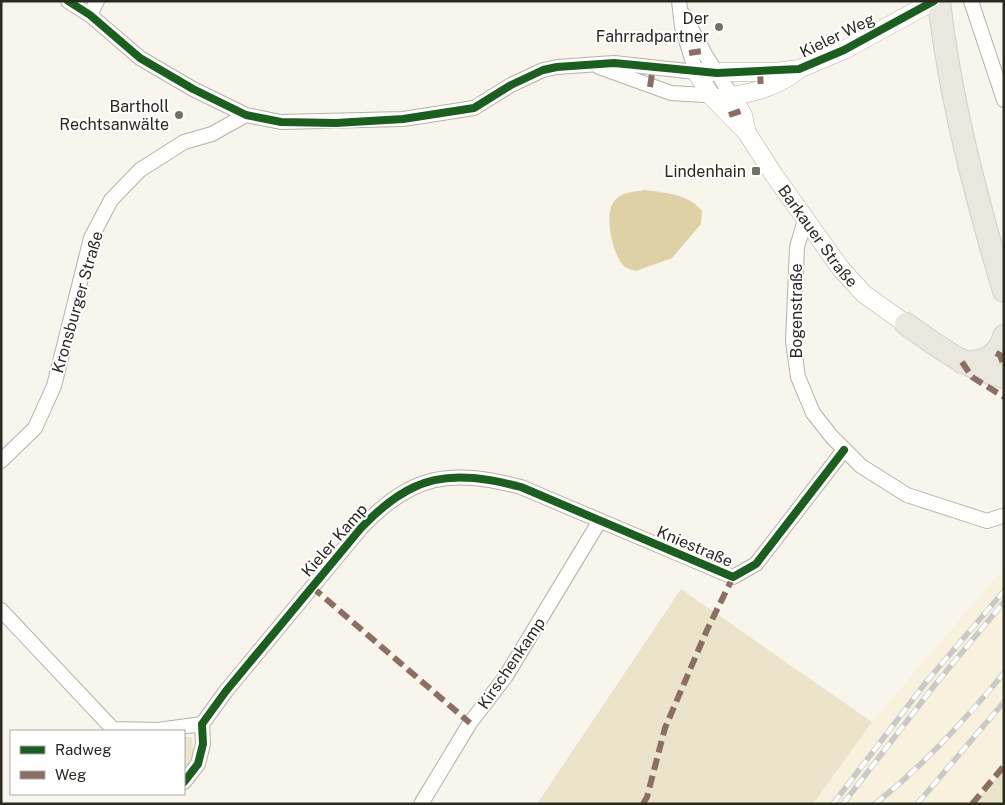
<svg xmlns="http://www.w3.org/2000/svg" width="1005" height="805" viewBox="0 0 1005 805" font-family="'Public Sans',sans-serif">
<style>
.built{fill:#f8f1dd}
.green{fill:#ece4ca}
.water{fill:#ddd1a5}
.lines{fill:none;stroke-linecap:round;stroke-linejoin:round}
.minor-casing{stroke:#b4b2aa;stroke-width:16}
.tertiary-casing{stroke:#b4b2aa;stroke-width:19}
.primary-casing{stroke:#d2d0cb;stroke-width:24}
.minor{stroke:#fefefc;stroke-width:14}
.tertiary{stroke:#fefefc;stroke-width:18}
.primary{stroke:#eae7dc;stroke-width:22}
.rail-casing{stroke:#c9c9c6;stroke-width:5.5}
.rail{stroke:#fff;stroke-width:4;stroke-dasharray:11;stroke-linecap:butt}
.quiet{stroke:#8d6e63;stroke-width:6;stroke-dasharray:12 6;stroke-linecap:butt}
.cycleway-casing{stroke:#fff;stroke-width:11}
.cycleway{stroke:#1b5e20;stroke-width:8}
.poi-dot{fill:#737067;stroke:#fff;stroke-width:2}
.labels{text-anchor:middle;stroke-width:4;stroke-linejoin:round;paint-order:stroke}
.poi-label{font-size:16px;fill:#2b2820;stroke:#fff;text-anchor:end}
.street-label{font-size:16px;fill:#2b2820;stroke:#fff}
</style>
<rect width="100%" height="100%" fill="#f8f5ec"/>
<!-- built -->
<path class="built" d="M 1004,568 L 1004,770 L 973,804 L 813,804 L 872,722 Z"/>
<!-- green -->
<path class="green" d="M 681,589 L 872,722 L 813,804 L 537,804 Z
M 184,737 L 192,737 L 194,759 L 184,772 Z
M 1004,770 L 1004,804 L 973,804 Z"/>
<!-- water -->
<path class="water" d="M 645,190 C 666,193 689,194 702,211 L 701,224 L 672,258 L 636,271 C 633,270 628,269 625,267 C 613,257 604,217 613,203 C 620,192 633,192 645,190 Z"/>
<g class="lines">
<!-- minor casing -->
<g class="minor-casing">
<path id="minor" d="M 68,1 L 90,15 L 140,58 L 193,89 L 246,115 L 281,122 L 403,119 L 474,108 L 511,85 L 543,70 L 557,67 L 614,63 L 696,72 L 682,27 L 679,1
M 971,1 L 1004,100
M 90,15 L 97,1
M 684,15 L 706,56 L 732,96
M 599,67 L 671,93 L 720,96
M 805,220 L 797,247 L 793,341 L 798,377 L 813,413 L 832,437 L 861,466 L 907,495 L 987,521 L 1002,516
M 1,461 L 35,428 L 54,386 L 91,238 L 111,200 L 140,170 L 184,142 L 212,134 L 246,115
M 1,610 L 113,729 L 158,730 L 202,724
M 184,782 L 198,764 L 203,744 L 202,724 L 226,691 L 361,528 C 413,473 451,469 521,487 L 733,577 L 756,564 L 844,450
M 421,804 L 470,723 L 506,676 L 599,522"/>
</g>
<!-- tertiary casing -->
<g class="tertiary-casing">
<g id="tertiary">
<path id="s1" d="M 696,72 L 712,97 L 747,133 L 774,175 L 841,269 L 864,294 L 906,324"/>
<path d="M 696,72 L 774,72 L 799,69 L 844,50 L 934,1"/>
<path d="M 746,129 L 743,115 L 732,96 C 757,92 777,86 797,71"/>
</g>
</g>
<!-- primary casing -->
<g class="primary-casing">
<path id="primary" d="M 939,1 C 950,99 976,197 1004,291
M 906,324 C 936,345 967,369 1004,377
M 962,362 C 982,363 999,357 1004,336"/>
</g>
<!-- minor -->
<use href="#minor" class="minor"/>
<!-- tertiary -->
<use href="#tertiary" class="tertiary"/>
<!-- primary -->
<use href="#primary" class="primary"/>
<!-- rail casing -->
<g class="rail-casing">
<path id="rail" d="M 833,804 L 927,681 L 1004,591
M 843,804 L 934,686 L 1004,602
M 875,804 C 924,765 964,721 1004,673
M 917,804 L 1004,702"/>
</g>
<!-- rail -->
<use href="#rail" class="rail"/>
<!-- quiet -->
<path class="quiet" d="M 689,53 L 703,51
M 760,72 L 761,90
M 650,87 L 653,67
M 729,115 L 741,111
M 996,353 L 1000,355 L 1004,366
M 962,362 L 972,377 L 1004,397
M 312,587 L 470,723
M 643,804 L 647,797 L 665,728 L 707,630 L 733,577
M 972,804 L 1004,766"/>
<!-- cycleway casing -->
<g class="cycleway-casing">
<path id="cycleway" d="M 68,1 L 90,15 L 140,58 L 193,89 L 246,115 L 281,122 L 336,123 L 403,119 L 474,108 L 511,85 L 543,70 L 557,67 L 614,63 L 717,73 L 799,69 L 844,50 L 934,1
M 184,782 L 198,764 L 203,744 L 202,724 L 226,691 L 361,528 C 413,473 451,469 521,487 L 733,577 L 756,564 L 844,450"/>
</g>
<!-- cycleway -->
<use href="#cycleway" class="cycleway"/>
</g>
<!-- markers -->
<g class="poi-dot">
<circle cx="719" cy="27" r="5"/>
<circle cx="179" cy="115" r="5"/>
<rect x="751" y="166" width="10" height="10" rx="2.5"/>
</g>
<g class="labels">
<!-- poi labels -->
<g class="poi-label">
<text x="709" y="24">Der<tspan x="709" dy="18">Fahrradpartner</tspan></text>
<text x="169" y="112">Bartholl<tspan x="169" dy="18">Rechtsanwälte</tspan></text>
<text x="746" y="177">Lindenhain</text>
</g>
<!-- street labels -->
<g class="street-label">
<text transform="translate(837 35) rotate(-26)" y="6">Kieler Weg</text>
<text dy="6" stroke="none"><textPath href="#s1" startOffset="205">Barkauer Straße</textPath></text>
<text transform="translate(77 302) rotate(-74)" y="6">Kronsburger Straße</text>
<text transform="translate(796 311) rotate(-90)" y="6">Bogenstraße</text>
<text transform="translate(334 540) rotate(-49)" y="6">Kieler Kamp</text>
<text transform="translate(695 546) rotate(23)" y="6">Kniestraße</text>
<text transform="translate(511 663) rotate(-56)" y="6">Kirschenkamp</text>
</g>
</g>
<!-- border -->
<rect width="1005" height="805" fill="none" stroke="#2b2820" stroke-width="5"/>
<!-- legend -->
<rect x="10" y="730" width="175" height="65" fill="#ffffff" stroke="#aaa9a6"/>
<rect x="20" y="746" width="25" height="8" fill="#1b5e20" stroke="#aaa9a6"/>
<text x="55" y="755" font-size="15" fill="#2b2820">Radweg</text>
<rect x="20" y="771" width="25" height="8" fill="#8d6e63" stroke="#aaa9a6"/>
<text x="55" y="780" font-size="15" fill="#2b2820">Weg</text>
</svg>
